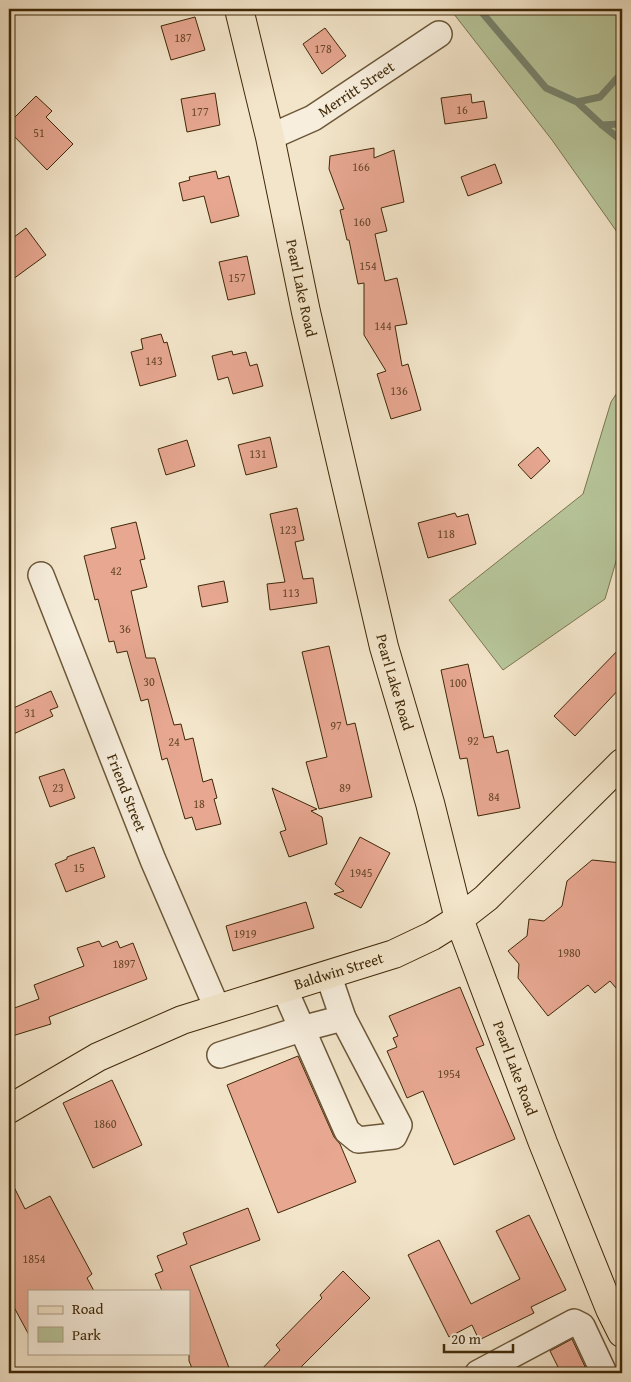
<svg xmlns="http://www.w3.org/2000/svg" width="631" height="1382" viewBox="0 0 631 1382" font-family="'Gentium Book Plus',serif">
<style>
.green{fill:#b7c59a;stroke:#7b7650}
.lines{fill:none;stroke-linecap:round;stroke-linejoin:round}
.stream{stroke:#77836e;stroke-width:7}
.building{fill:#e7a791;stroke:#3f2807}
.minor-casing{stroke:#6c5738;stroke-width:28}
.major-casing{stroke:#3f2807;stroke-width:30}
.minor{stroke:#f7eedd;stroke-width:25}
.major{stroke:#f3e5ca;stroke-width:28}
.labels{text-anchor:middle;stroke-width:5;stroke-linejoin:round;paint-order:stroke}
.number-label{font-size:12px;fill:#69482a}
.street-label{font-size:15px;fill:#3f2807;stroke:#f7eedd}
</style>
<rect width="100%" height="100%" fill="#f3e5ca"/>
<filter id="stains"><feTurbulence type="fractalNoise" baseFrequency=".004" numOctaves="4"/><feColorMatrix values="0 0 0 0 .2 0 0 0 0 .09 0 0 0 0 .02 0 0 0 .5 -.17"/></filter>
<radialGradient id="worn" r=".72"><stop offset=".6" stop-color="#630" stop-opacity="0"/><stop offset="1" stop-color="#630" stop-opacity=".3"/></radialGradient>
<!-- green -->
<path class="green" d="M 450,9 L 622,9 L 622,239 L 552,140 Z
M 622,385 L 622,541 L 605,599 L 503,670 L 449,600 L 583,494 L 611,402 Z"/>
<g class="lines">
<!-- stream -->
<path class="stream" d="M 479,9 L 546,88 L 577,102 L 600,97 L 619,76 L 622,77
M 577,102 L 602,125 L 622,141
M 602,125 L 619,124 L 622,126"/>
</g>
<!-- building -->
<path class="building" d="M 195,17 L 205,50 L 171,60 L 161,26 Z
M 325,28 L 346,56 L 322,74 L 303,44 Z
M 215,93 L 220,125 L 187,132 L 181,99 Z
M 471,94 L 472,103 L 484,101 L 487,118 L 445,124 L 441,98 Z
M 36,96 L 52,111 L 46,117 L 73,144 L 47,170 L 9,131 L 9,123 Z
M 374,148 L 374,158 L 394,150 L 404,202 L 381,208 L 387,231 L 375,234 L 385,281 L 397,278 L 407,324 L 395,326 L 402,366 L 408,364 L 421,410 L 391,419 L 377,374 L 386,371 L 364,335 L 364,283 L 358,284 L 349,240 L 347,240 L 340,210 L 344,209 L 329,169 L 330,156 Z
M 495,164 L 502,183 L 468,196 L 461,177 Z
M 216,171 L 218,179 L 229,176 L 239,216 L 211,223 L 204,196 L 183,201 L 179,183 L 190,180 L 189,177 Z
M 26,228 L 46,255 L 9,282 L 9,241 Z
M 247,256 L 255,294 L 228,300 L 219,262 Z
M 161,334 L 164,343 L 167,342 L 176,376 L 140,386 L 131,352 L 143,349 L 141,339 Z
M 232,351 L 233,355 L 246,352 L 250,366 L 257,364 L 263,386 L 233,394 L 228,377 L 218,380 L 212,356 Z
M 270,437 L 277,467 L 246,475 L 238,445 Z
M 187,440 L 195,466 L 166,475 L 158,449 Z
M 538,447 L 550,461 L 531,479 L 518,465 Z
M 297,508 L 304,540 L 295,542 L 303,579 L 313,578 L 317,603 L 270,610 L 267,584 L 285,582 L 270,514 Z
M 455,513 L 457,517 L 468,514 L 476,544 L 428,558 L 418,523 Z
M 136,522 L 145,559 L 140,560 L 147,587 L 131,591 L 146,658 L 155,658 L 174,725 L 181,724 L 185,740 L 193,738 L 203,782 L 212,779 L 217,798 L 214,799 L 221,824 L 196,830 L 192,817 L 185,819 L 167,758 L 162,760 L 148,699 L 141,701 L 127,651 L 117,653 L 114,641 L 109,642 L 98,599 L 95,600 L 84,556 L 116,548 L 111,528 Z
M 224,581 L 228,602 L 202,607 L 198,586 Z
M 329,646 L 347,725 L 355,723 L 372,797 L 319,809 L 306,762 L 327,757 L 302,652 Z
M 622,646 L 622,686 L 575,736 L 554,716 Z
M 468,664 L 484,738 L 493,736 L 497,753 L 508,750 L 520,808 L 478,816 L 467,758 L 460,759 L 441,670 Z
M 51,691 L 58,707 L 50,710 L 53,716 L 9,736 L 9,710 Z
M 64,769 L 75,798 L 50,807 L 39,777 Z
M 272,788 L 317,809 L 311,811 L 322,817 L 327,844 L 289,857 L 280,832 L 286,830 Z
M 360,837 L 390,853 L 361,908 L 334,894 L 344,891 L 335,884 Z
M 94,847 L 105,877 L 66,892 L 55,864 L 67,859 L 67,857 Z
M 592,860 L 622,863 L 622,995 L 610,981 L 595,993 L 588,985 L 548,1016 L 518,978 L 519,964 L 508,951 L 527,936 L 529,919 L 544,921 L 562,906 L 567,881 Z
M 306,902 L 314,928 L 233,951 L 226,926 Z
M 99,941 L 102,947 L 117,941 L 120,948 L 133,943 L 147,979 L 49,1017 L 51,1024 L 9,1037 L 9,1010 L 39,999 L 34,985 L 84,966 L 77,948 Z
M 460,987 L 484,1045 L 476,1048 L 515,1139 L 454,1165 L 423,1091 L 407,1098 L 387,1051 L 397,1047 L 393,1038 L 398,1036 L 389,1016 Z
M 298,1056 L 334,1137 L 340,1144 L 356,1182 L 278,1213 L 227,1085 Z
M 112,1080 L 142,1145 L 93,1168 L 63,1103 Z
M 9,1177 L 25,1209 L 50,1196 L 92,1274 L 87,1278 L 94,1291 L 29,1291 L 29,1335 L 9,1298 Z
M 248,1208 L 260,1240 L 190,1266 L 231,1373 L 194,1373 L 189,1361 L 189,1291 L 162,1291 L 155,1274 L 163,1271 L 157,1256 L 187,1244 L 183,1233 Z
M 529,1215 L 566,1290 L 531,1307 L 534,1313 L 479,1340 L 472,1325 L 449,1337 L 408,1255 L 439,1240 L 471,1304 L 520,1279 L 496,1231 Z
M 343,1271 L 370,1298 L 295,1373 L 258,1373 L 280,1350 L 276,1345 L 322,1298 L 320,1295 Z
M 572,1339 L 588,1373 L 561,1373 L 550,1351 Z"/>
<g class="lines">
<!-- minor casing -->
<g class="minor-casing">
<g id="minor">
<path id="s1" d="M 270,137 L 313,118 L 439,34"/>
<path id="s2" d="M 41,575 L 153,860 L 217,1008"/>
<path d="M 284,988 L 347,1131 L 358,1140 L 394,1136 L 399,1125 L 343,1018 L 328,974"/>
<path d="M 220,1055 L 301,1029 L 343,1018"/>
<path d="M 478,1373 L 574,1322 L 582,1326 L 604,1373"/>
</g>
</g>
<!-- major casing -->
<g class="major-casing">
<g id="major">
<path id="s3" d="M 239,9 L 270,137 L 306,312 L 384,647 L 430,803 L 459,919 L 543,1143 L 610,1309 L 622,1333"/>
<path id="s4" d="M 9,1109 L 98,1057 L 182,1020 L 394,954 L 432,936 L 459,919 L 486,898 L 622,763"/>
</g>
</g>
<!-- minor -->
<use href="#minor" class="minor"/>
<!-- major -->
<use href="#major" class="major"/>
</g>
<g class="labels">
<!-- number labels -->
<g class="number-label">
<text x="183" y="42">187</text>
<text x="323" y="53">178</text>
<text x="462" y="114">16</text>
<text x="200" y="116">177</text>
<text x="39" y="137">51</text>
<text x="361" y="171">166</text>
<text x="362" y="226">160</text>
<text x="368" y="270">154</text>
<text x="237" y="282">157</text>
<text x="383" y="330">144</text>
<text x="154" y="365">143</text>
<text x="399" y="395">136</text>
<text x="258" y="458">131</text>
<text x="288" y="534">123</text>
<text x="446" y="538">118</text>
<text x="116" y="575">42</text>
<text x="291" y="597">113</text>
<text x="125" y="633">36</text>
<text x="149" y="686">30</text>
<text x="458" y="687">100</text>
<text x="30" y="717">31</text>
<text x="336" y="730">97</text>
<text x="473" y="745">92</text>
<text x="174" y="746">24</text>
<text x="58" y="792">23</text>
<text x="345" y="792">89</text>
<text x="494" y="801">84</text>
<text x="199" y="808">18</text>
<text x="79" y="872">15</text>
<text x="361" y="877">1945</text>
<text x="245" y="938">1919</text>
<text x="569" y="957">1980</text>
<text x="124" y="968">1897</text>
<text x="449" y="1078">1954</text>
<text x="105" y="1128">1860</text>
<text x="34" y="1263">1854</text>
</g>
<!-- street labels -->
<g class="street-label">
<text dy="5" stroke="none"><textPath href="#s1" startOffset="99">Merritt Street</textPath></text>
<text dy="5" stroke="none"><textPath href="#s3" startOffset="286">Pearl Lake Road</textPath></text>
<text dy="5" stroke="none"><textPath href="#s3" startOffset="691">Pearl Lake Road</textPath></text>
<text dy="5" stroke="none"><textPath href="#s2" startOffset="234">Friend Street</textPath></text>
<text dy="5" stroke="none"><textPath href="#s4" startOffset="359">Baldwin Street</textPath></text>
<text dy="5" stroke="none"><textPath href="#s3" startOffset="1096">Pearl Lake Road</textPath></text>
</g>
</g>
<!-- margin -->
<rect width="631" height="1382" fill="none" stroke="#f3e5ca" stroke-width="30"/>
<rect x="10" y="10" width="611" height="1362" fill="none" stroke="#3f2807" stroke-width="2.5"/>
<rect x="15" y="15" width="601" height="1352" fill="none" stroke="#3f2807"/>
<!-- legend -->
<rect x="28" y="1290" width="162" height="65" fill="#f7eedd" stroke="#ad9f87"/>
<rect x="38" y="1306" width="25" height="8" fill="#f3e5ca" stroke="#ad9f87"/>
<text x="72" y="1314" font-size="15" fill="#3f2807">Road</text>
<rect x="38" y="1327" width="25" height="15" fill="#b7c59a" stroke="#ad9f87"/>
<text x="72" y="1340" font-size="15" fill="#3f2807">Park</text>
<!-- scale -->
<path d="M444 1344v8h69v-8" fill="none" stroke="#3f2807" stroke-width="2.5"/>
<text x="451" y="1344" font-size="15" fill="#3f2807" stroke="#f7eedd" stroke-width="4" paint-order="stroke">20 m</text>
<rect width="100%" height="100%" filter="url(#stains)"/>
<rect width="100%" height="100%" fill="url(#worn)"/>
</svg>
